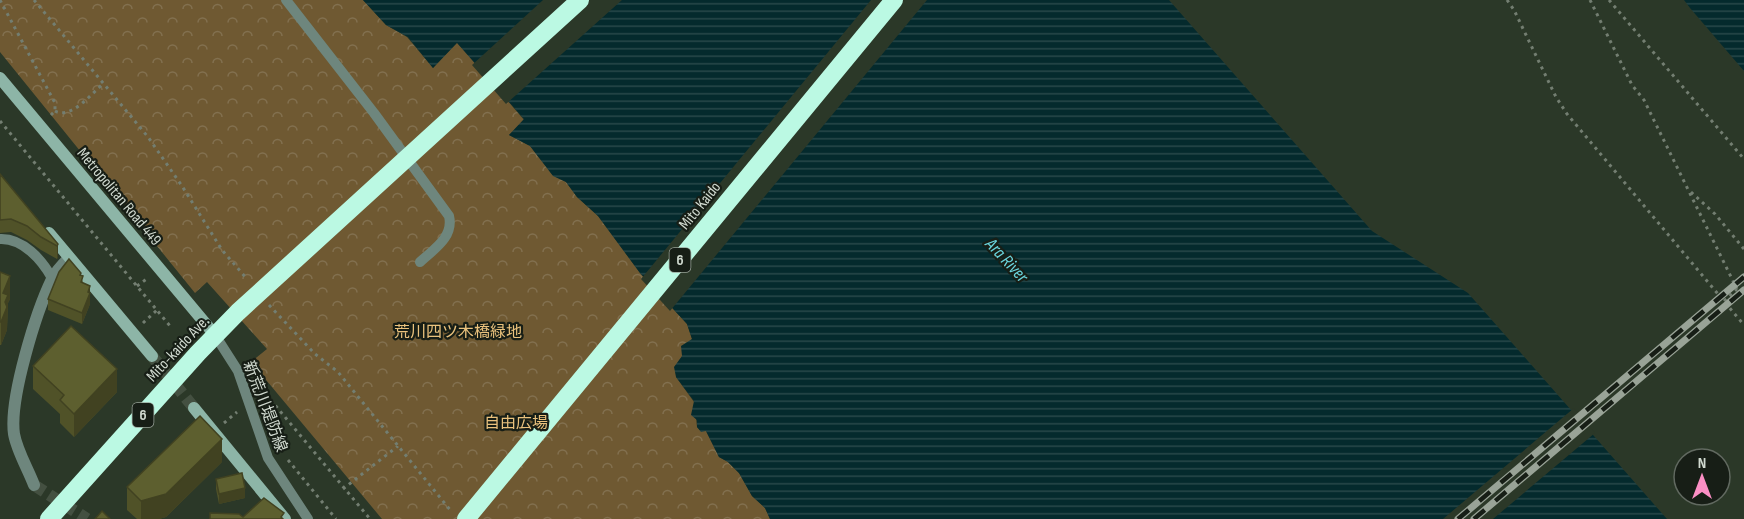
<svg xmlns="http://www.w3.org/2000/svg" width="1744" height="519" viewBox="0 0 1744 519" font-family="'Sofia Sans Condensed','Noto Sans JP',sans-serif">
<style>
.park{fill:url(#park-crowns)}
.water{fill:url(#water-rules)}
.pier{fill:#2b3828}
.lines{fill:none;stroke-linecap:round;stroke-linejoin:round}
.street-tunnel{stroke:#445041;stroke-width:12;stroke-dasharray:12 6;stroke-linecap:butt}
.secondary-tunnel{stroke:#445041;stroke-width:12;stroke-dasharray:12 6;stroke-linecap:butt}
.path{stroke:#737e71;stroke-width:3;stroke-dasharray:3 4.5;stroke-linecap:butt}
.lane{stroke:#6e867d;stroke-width:10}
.street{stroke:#6e867d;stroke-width:12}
.secondary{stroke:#8db5a7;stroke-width:12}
.highway{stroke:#bbf9e3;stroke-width:18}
.rail-casing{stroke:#99a397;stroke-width:7}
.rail{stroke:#171e16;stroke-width:4.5;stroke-dasharray:14;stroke-linecap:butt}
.wall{fill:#505228}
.shaded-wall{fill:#414221}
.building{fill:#5d5f2f;stroke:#414221;stroke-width:1.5}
.labels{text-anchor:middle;stroke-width:4.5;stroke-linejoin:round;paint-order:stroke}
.shield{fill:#171e16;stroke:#99a298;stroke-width:1.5}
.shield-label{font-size:15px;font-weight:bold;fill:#d1dad0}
.street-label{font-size:16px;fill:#d1dad0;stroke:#171e16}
.park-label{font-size:16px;fill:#eac27d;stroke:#171e16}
.water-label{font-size:18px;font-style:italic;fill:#6ad5dd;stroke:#171e16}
</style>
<defs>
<pattern id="park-crowns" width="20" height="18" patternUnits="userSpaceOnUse" patternTransform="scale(1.5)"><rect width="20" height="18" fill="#6f5932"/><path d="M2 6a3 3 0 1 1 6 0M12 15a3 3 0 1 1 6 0" fill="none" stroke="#82704f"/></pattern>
<pattern id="water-rules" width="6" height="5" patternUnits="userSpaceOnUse" patternTransform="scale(1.5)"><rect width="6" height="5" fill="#042a2d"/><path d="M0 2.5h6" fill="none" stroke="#28484a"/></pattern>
</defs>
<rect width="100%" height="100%" fill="#2b3828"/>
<!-- park -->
<path class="park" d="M 0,0 L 363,0 L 386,25 L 407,37 L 433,68 L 457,42 L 524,120 L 509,135 L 530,146 L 553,175 L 566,182 L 577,197 L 598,216 L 640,273 L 687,324 L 692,339 L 682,356 L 676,377 L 694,402 L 697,427 L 701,431 L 706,431 L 719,457 L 728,462 L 739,473 L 752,496 L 765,508 L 770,519 L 382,519 L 251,362 L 267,349 L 207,282 L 195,293 L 0,52 Z"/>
<!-- water -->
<path class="water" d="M 363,0 L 1169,0 L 1372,231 L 1468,293 L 1667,519 L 770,519 L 765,508 L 752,496 L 739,473 L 728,462 L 719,457 L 706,431 L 701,432 L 697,427 L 697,420 L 691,415 L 694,401 L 676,377 L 674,367 L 682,356 L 681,346 L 692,339 L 687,324 L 640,273 L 598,216 L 577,197 L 566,182 L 553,176 L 530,146 L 509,135 L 524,119 L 457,43 L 433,68 L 408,37 L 386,25 Z
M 1684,0 L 1744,0 L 1744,71 L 1690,8 Z"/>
<!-- pier -->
<path class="pier" d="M 543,0 L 622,0 L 506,104 L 472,65 Z
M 871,0 L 927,0 L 670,311 L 641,279 Z
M 1574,408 L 1595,433 L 1493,519 L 1443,519 Z"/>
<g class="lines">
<!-- street-tunnel -->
<path class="street-tunnel" d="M 34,485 L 87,519"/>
<!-- secondary-tunnel -->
<path class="secondary-tunnel" d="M 152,356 L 194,408"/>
<!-- path -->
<path class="path" d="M 0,0 L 55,103 L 55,111 L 51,115
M 34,0 L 148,137 L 182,186 L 222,250 L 247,279
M 1507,0 L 1514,10 L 1556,97 L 1567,114 L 1744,325
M 1590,0 L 1632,85 L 1644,100 L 1737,289
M 1609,0 L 1744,159
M 55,111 C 71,120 92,93 104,83
M 0,121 L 170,326
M 1691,192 L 1715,214 L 1744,249
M 137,286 L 148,278
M 1724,301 L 1737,289 L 1744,295
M 269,305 L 315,354 L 338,372 L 451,511
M 143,323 L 157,310
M 259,392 L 265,393 L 370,519
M 224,423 L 237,412
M 288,460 L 336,519
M 343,489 L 398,446"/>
<!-- lane -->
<path class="lane" d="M 286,0 L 374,113 L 449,216 C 454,237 434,249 420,262
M 0,239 C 23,238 42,260 52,278
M 215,335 L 238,371 L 268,458 L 308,519"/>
<!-- street -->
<path class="street" d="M 34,485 C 28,469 17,451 14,434 C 9,399 36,312 52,279 C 56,271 63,264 69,258"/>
<!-- secondary -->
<path class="secondary" d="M 0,78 L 215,335
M 49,233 L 152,356
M 194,408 L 285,519"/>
<!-- highway -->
<path class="highway" d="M 49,519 L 198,353 L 238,312 L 580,0
M 466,519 L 894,0"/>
<!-- rail casing -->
<g class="rail-casing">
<path id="rail" d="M 1458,519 L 1744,277
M 1474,519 L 1744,290"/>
</g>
<!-- rail -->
<use href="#rail" class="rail"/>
</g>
<!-- wall -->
<path class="wall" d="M 0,174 L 58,244 L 58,257 L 57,259 L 41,250 L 27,240 L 11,232 L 0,233 Z
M 0,272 L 10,299 L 8,303 L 7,330 L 1,345 L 0,345 Z
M 81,275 L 83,283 L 90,286 L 90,304 L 82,324 L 48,310 L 48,299 Z
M 33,366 L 117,392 L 74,437 L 60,423 L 60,414 L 33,389 Z
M 222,462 L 166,517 L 159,519 L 137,519 L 127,510 L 127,487 Z
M 216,479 L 245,498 L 219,504 L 216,489 Z"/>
<!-- shaded-wall -->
<path class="shaded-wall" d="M 58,244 L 58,257 L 57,259 L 57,246 Z
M 10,276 L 10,299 L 8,303 L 7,330 L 1,345 L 1,322 L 3,293 Z
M 90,286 L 90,304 L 82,324 L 82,313 Z
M 117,369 L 117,392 L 74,437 L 74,414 Z
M 222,439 L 222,462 L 166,517 L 159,519 L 141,519 L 141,501 Z
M 245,488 L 245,498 L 219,504 L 219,494 Z"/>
<!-- building -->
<path class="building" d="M 0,174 L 58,244 L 57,246 L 41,237 L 27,226 L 11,219 L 0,220 Z
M 69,259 L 81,273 L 80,275 L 83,276 L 81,282 L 90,286 L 88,292 L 90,293 L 82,313 L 48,299 L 59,272 Z
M 0,272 L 10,276 L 3,293 L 8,295 L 5,302 L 7,307 L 1,322 L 0,322 Z
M 71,326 L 117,369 L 74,414 L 60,400 L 64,395 L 33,366 Z
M 200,416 L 222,439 L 166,494 L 141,501 L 127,487 Z
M 242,473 L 245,488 L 219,494 L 216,479 Z
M 264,498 L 284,513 L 281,517 L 283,519 L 210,519 L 210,513 L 239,514 L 243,517 Z
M 102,511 L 110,519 L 95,519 Z"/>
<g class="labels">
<!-- shield labels -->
<g class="shield">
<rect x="669.5" y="248" width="21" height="24" rx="4.5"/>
<rect x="132.5" y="403" width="21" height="24" rx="4.5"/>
</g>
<g class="shield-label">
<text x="680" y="265">6</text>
<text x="143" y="420">6</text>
</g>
<!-- street labels -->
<g class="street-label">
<text transform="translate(120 196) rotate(50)" y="6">Metropolitan Road 449</text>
<text transform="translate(699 205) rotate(-51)" y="6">Mito Kaido</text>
<text transform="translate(177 348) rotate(-47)" y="6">Mito-kaido Ave.</text>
<text transform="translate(266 406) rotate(69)" y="6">新荒川堤防線</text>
</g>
<!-- park labels -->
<g class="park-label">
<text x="458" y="337">荒川四ツ木橋緑地</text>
<text x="516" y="428">自由広場</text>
</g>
<!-- water labels -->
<g class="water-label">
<text transform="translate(1007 260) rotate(47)" y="6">Ara River</text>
</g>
</g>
<!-- north arrow -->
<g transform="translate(1702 477)"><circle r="28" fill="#171e16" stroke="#616960" stroke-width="1.5"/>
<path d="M0-4.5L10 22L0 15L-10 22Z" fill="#fb8fc4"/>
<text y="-9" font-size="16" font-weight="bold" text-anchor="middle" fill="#d1dad0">N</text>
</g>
</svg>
